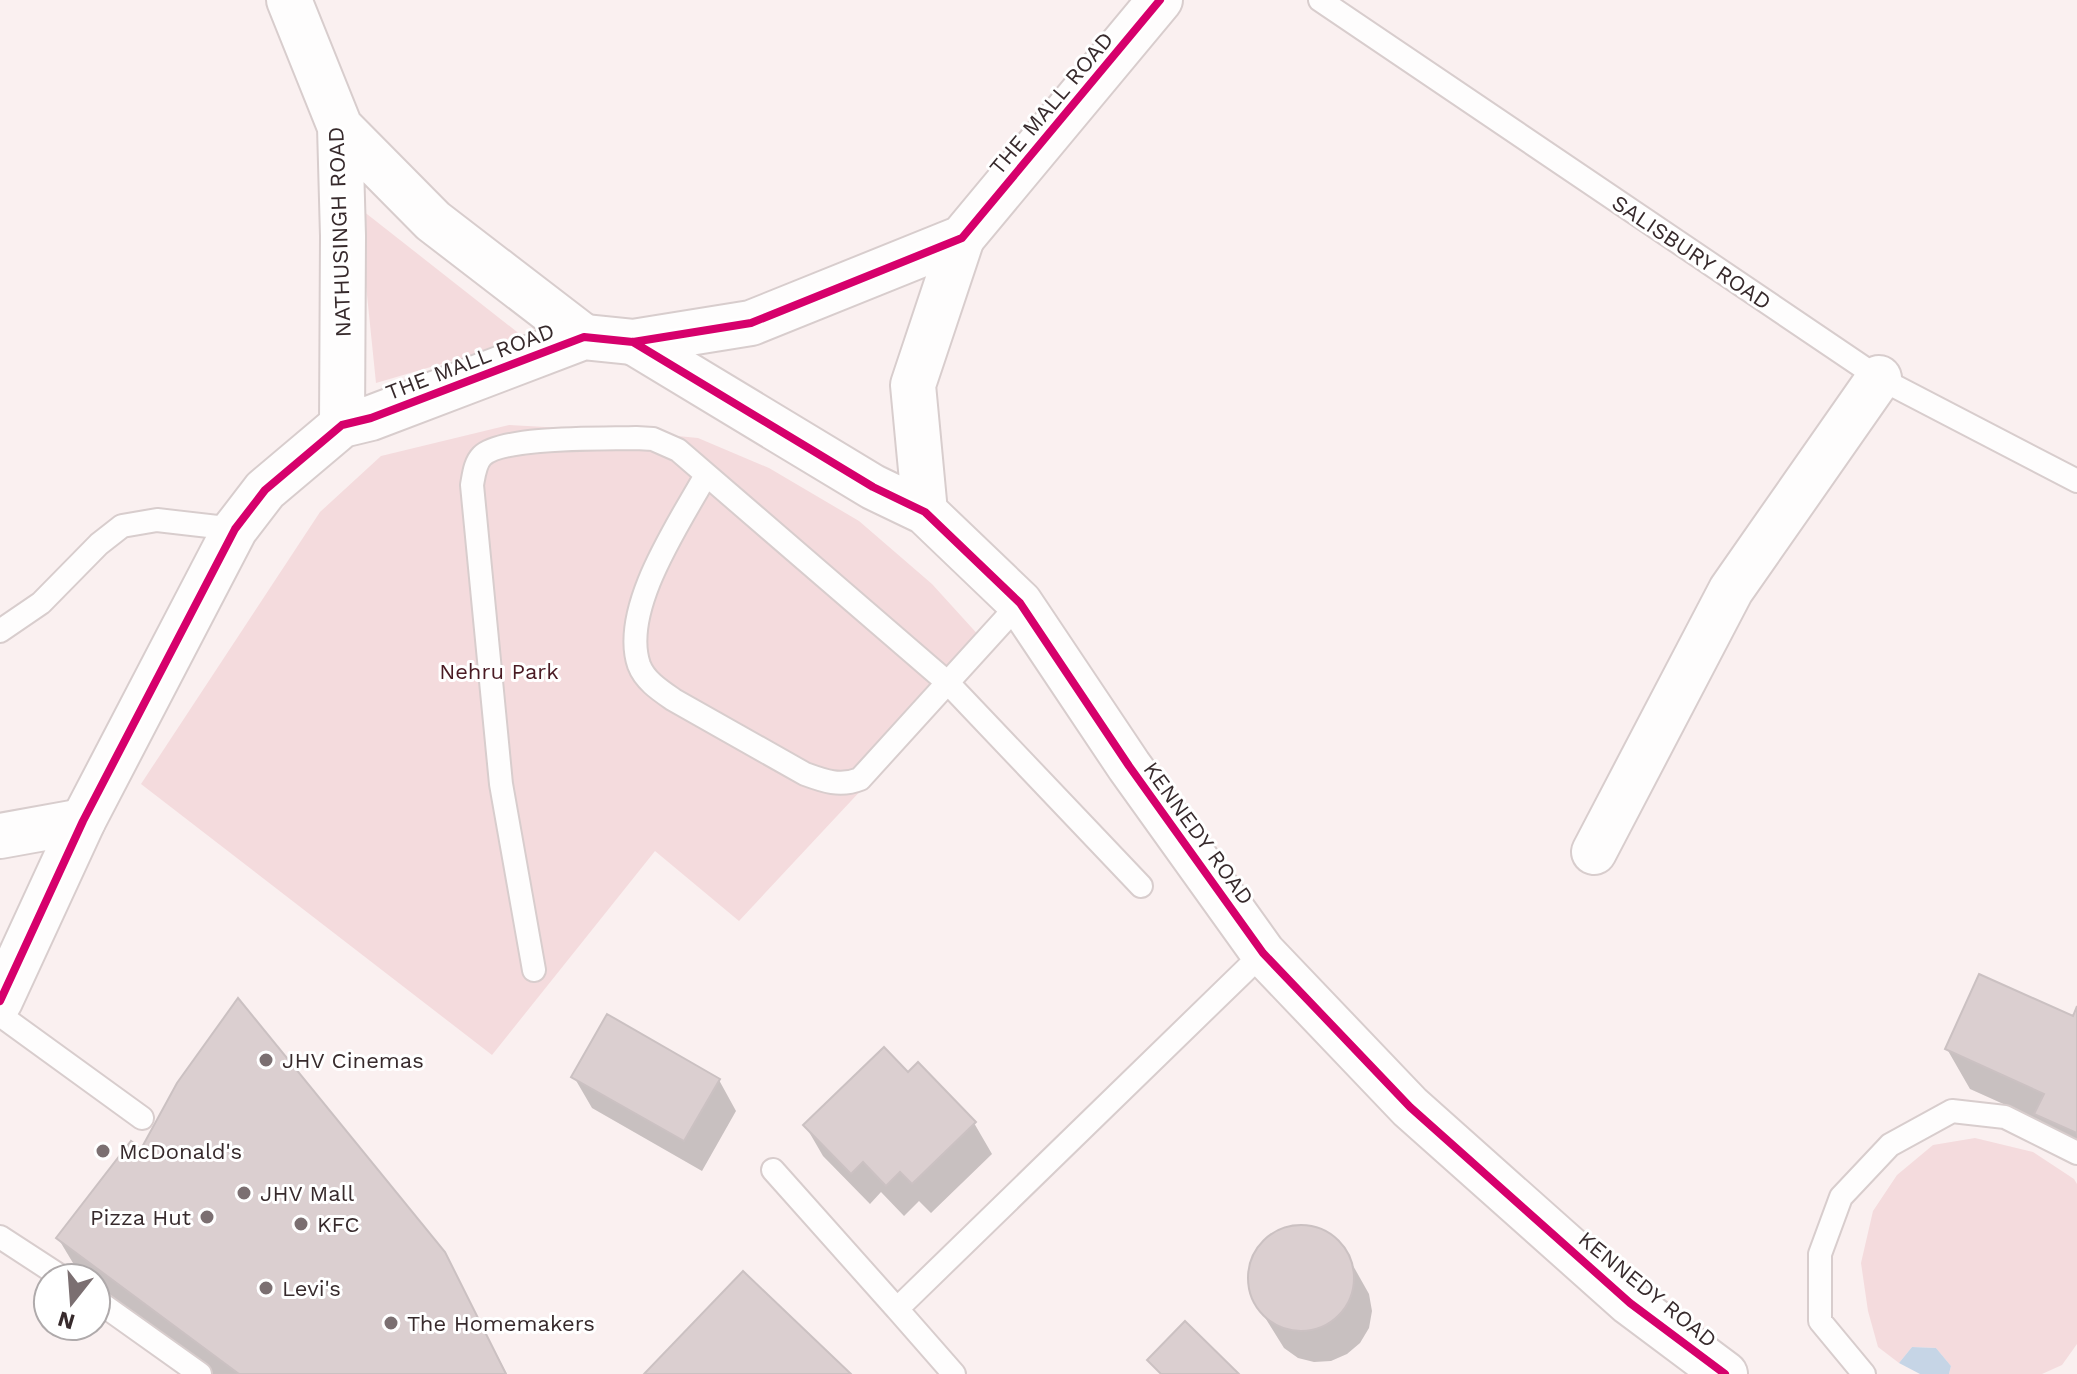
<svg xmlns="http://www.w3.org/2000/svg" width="2077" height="1374" viewBox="0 0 2077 1374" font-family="'Work Sans',sans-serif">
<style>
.green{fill:#f4dbdd}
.water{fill:#c6d5e6}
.shadow{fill:#0003}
.building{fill:#dbcfd0;stroke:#cbc1c2;stroke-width:2}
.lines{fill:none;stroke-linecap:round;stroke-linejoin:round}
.lane-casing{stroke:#d8cdcd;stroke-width:26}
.street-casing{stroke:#d8cdcd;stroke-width:48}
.secondary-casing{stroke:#d8cdcd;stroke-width:48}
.lane{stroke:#fefdfd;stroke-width:22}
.street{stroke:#fefdfd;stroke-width:44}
.secondary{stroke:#fefdfd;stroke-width:44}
.cycleway-casing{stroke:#fff;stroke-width:13}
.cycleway{stroke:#d6006c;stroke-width:8}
.poi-dot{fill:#7b6f71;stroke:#fff;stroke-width:3}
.labels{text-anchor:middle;stroke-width:6;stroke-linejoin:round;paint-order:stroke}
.street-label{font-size:22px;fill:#372a2c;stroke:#fff}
.park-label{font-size:22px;fill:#4a1a23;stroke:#fff}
.poi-label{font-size:22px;fill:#372a2c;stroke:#fff;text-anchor:start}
</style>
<rect width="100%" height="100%" fill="#faf0f0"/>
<!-- green -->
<path class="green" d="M 358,207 L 526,339 L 376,383 Z
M 509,425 L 636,432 L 698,438 L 769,468 L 859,521 L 932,584 L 992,650 L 739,921 L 655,851 L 492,1055 L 141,784 L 320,512 L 381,456 Z
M 1975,1138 L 2033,1152 L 2074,1179 L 2077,1184 L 2077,1344 L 2062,1365 L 2042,1374 L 1949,1374 L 1951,1366 L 1936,1348 L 1912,1347 L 1899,1363 L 1878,1347 L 1868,1311 L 1861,1263 L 1873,1211 L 1897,1175 L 1933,1145 Z"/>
<!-- water -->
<path class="water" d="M 1912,1347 L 1936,1348 L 1951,1366 L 1949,1374 L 1920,1374 L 1899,1363 Z"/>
<!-- shadow -->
<path class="shadow" d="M 2077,1011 L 2077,1162 L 2060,1154 L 2041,1121 L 1970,1089 L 1947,1049 L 2074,1019 Z
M 908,1075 L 974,1123 L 992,1154 L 931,1213 L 919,1201 L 904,1216 L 881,1192 L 870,1204 L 823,1156 L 805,1125 Z
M 574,1077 L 719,1080 L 736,1111 L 702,1171 L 592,1108 Z
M 141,1152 L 443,1253 L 507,1374 L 211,1374 L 96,1289 L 96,1278 L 82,1278 L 58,1238 Z
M 1296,1226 L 1313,1228 L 1329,1235 L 1342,1246 L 1369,1294 L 1372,1311 L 1369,1328 L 1360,1343 L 1347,1354 L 1331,1361 L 1314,1362 L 1298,1358 L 1284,1348 L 1256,1303 L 1249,1287 L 1249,1270 L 1254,1254 L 1265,1241 L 1279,1231 Z"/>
<!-- building -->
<path class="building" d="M 1979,974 L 2073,1016 L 2077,1006 L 2077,1133 L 2034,1114 L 2044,1094 L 1945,1049 Z
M 238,998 L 445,1252 L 506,1374 L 239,1374 L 56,1238 L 131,1141 L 141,1149 L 177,1083 Z
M 607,1014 L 720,1079 L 684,1141 L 571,1077 Z
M 884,1047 L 908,1072 L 918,1062 L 976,1122 L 912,1184 L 900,1172 L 886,1186 L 863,1162 L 851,1174 L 803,1125 Z
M1248 1278a53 53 0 1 1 106 0a53 53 0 1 1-106 0Z
M 743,1271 L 851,1374 L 644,1374 Z
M 1185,1321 L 1239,1374 L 1161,1374 L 1147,1360 Z"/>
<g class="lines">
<!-- lane casing -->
<g class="lane-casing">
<path id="lane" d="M 1320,0 L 1879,378 L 2077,481
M 706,475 C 680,522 620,609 639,665 C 645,681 661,691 674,700 L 805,774 C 824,781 840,787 860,779 L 1020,603
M 0,631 L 41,603 L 99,544 L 122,526 L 157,520 L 235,529
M 534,970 L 501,784 L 472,485 C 474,474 475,463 482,456 C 502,436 605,439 636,438 L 653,439 L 678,450 L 948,683 L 1141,886
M 0,1015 L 142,1118
M 773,1170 L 897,1309 L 1263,953
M 0,1237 L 63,1278
M 96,1300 L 200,1374
M 897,1309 L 954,1374
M 1864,1374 L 1820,1321 L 1820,1254 L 1841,1197 L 1890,1145 L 1952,1111 L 2005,1117 L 2077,1153"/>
</g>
<!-- street casing -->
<g class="street-casing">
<path id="street" d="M 289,0 L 340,127 L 343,236 L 342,425
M 340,127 L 433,221 L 584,337
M 633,342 L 873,487 L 925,512 L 1020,603 L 1129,766 L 1263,953 L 1410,1107 L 1630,1303 L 1725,1374
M 925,512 L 913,385 L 962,238
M 0,836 L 83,821
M 1594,852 L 1731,590 L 1879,378"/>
</g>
<!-- secondary casing -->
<g class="secondary-casing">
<path id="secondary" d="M 0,1001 L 83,821 L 235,529 L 265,490 L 342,425 L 371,418 L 584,337 L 633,342 L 751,323 L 962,238 L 1160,0"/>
</g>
<!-- lane -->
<use href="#lane" class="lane"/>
<!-- street -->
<use href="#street" class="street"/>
<!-- secondary -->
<use href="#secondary" class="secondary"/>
<!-- cycleway casing -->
<g class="cycleway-casing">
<path id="cycleway" d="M 633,342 L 873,487 L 925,512 L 1020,603 L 1129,766 L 1263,953 L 1410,1107 L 1630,1303 L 1725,1374
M 0,1001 L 83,821 L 235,529 L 265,490 L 342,425 L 371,418 L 584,337 L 633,342 L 751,323 L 962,238 L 1160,0"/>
</g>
<!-- cycleway -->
<use href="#cycleway" class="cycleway"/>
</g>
<!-- markers -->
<g class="poi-dot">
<circle cx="266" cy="1060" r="8"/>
<circle cx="103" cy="1151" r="8"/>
<circle cx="244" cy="1193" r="8"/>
<circle cx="207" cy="1217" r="8"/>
<circle cx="301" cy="1224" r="8"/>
<circle cx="266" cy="1288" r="8"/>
<circle cx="391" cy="1323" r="8"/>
</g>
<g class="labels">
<!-- street labels -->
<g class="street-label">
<text transform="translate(1051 103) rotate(-50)" y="8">THE MALL ROAD</text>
<text transform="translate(339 232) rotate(-92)" y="8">NATHUSINGH ROAD</text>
<text transform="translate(1692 252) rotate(34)" y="8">SALISBURY ROAD</text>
<text transform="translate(470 361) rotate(-21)" y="8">THE MALL ROAD</text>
<text transform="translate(1199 833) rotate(54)" y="8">KENNEDY ROAD</text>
<text transform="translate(1648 1289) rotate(39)" y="8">KENNEDY ROAD</text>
</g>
<!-- park labels -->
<g class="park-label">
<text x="499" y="679">Nehru Park</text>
</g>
<!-- poi labels -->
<g class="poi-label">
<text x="282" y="1068">JHV Cinemas</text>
<text x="119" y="1159">McDonald's</text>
<text x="260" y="1201">JHV Mall</text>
<text x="191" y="1225" text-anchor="end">Pizza Hut</text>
<text x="317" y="1232">KFC</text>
<text x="282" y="1296">Levi's</text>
<text x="407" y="1331">The Homemakers</text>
</g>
</g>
<!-- north arrow -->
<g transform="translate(72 1302) rotate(197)"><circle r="38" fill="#ffffff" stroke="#afaaab" stroke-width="2"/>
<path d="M0-6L14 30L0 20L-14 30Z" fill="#7b6f71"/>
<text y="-12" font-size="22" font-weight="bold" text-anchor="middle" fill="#372a2c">N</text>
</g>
</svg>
